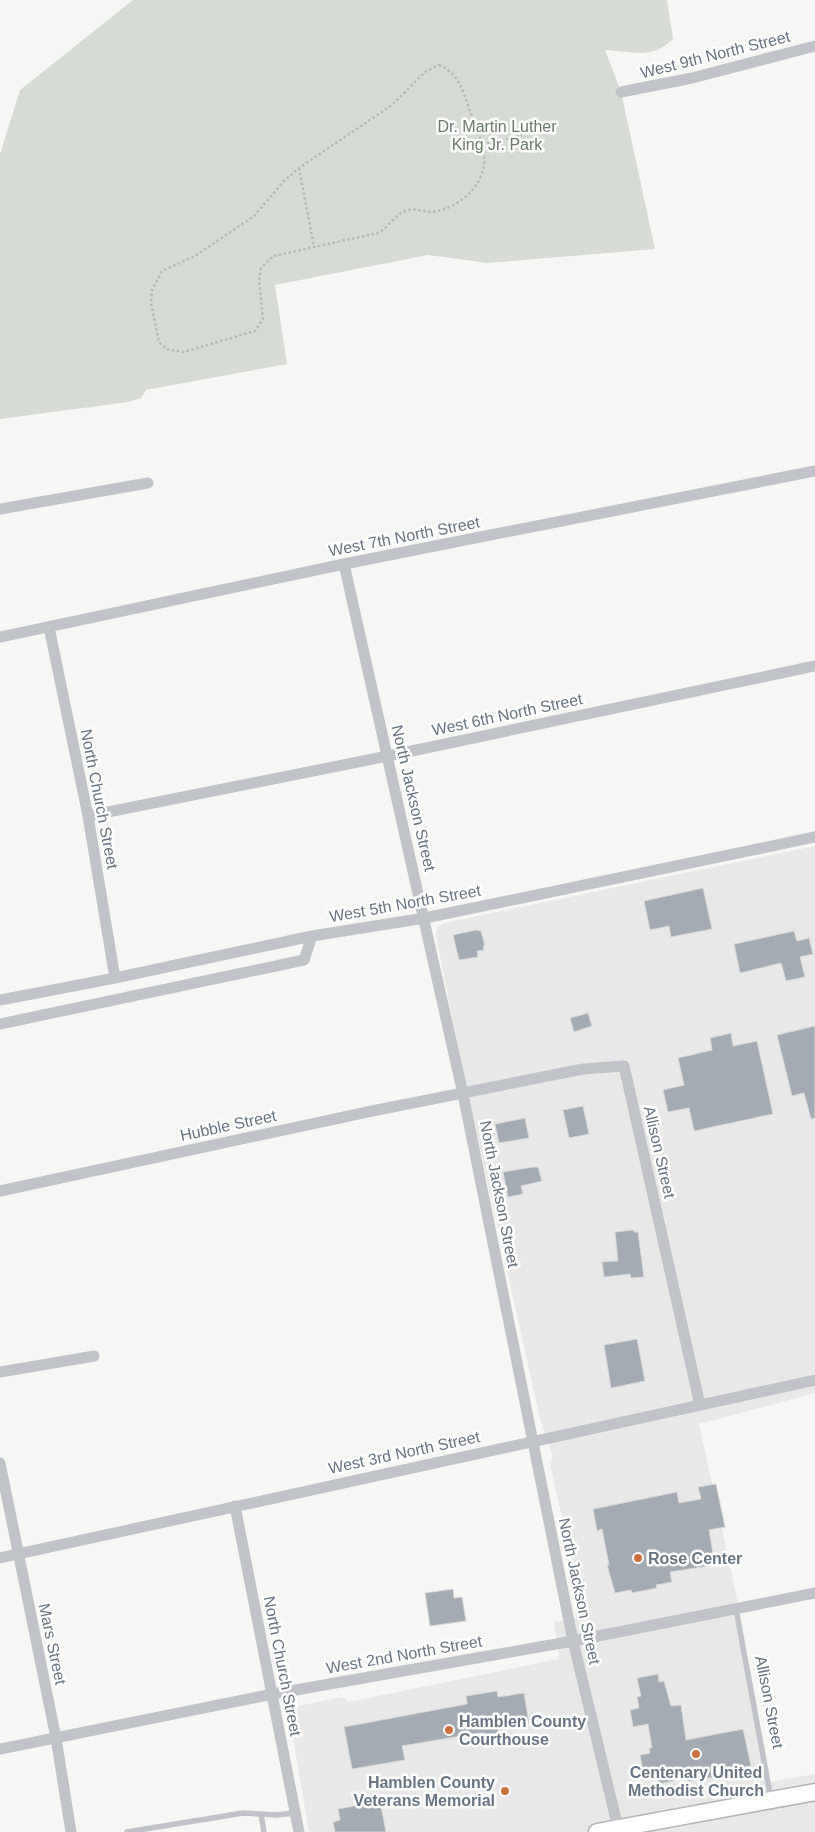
<svg xmlns="http://www.w3.org/2000/svg" width="815" height="1832" viewBox="0 0 815 1832" font-family="Helvetica,sans-serif">
<style>
.built{fill:#e7e8e7}
.green{fill:#d6dbd4}
.building{fill:#a5abb2;stroke:#d8d8d7}
.lines{fill:none;stroke-linecap:round;stroke-linejoin:round}
.secondary-casing{stroke:#b1b5ba;stroke-width:19}
.path{stroke:#b8babd;stroke-width:2.5;stroke-dasharray:2.5 2.5;stroke-linecap:butt}
.lane{stroke:#c0c3c7;stroke-width:5.5}
.street{stroke:#c0c3c7;stroke-width:11}
.secondary{stroke:#fff;stroke-width:16}
.poi-dot{fill:#cf703c;stroke:#fff;stroke-width:2}
.labels{text-anchor:middle;stroke-width:5;stroke-linejoin:round;paint-order:stroke}
.street-label{font-size:16px;fill:#697482;stroke:#fff}
.park-label{font-size:16px;fill:#697a67;stroke:#fff}
.poi-label{font-size:16px;font-weight:bold;fill:#697482;stroke:#fff;text-anchor:start}
</style>
<rect width="100%" height="100%" fill="#f6f7f4"/>
<!-- built -->
<path class="built" d="M 815,846 L 815,1393 L 699,1424 L 736,1594 L 769,1782 L 815,1774 L 815,1832 L 309,1832 L 288,1708 L 343,1697 L 349,1702 L 558,1659 L 559,1655 L 554,1622 L 584,1617 L 550,1464 L 553,1457 L 540,1419 L 460,1058 L 436,935 L 437,927 L 444,923 Z"/>
<!-- green -->
<path class="green" d="M 133,0 L 667,0 L 673,39 C 650,61 633,51 605,50 L 621,92 L 655,249 L 488,263 L 428,255 L 275,285 L 287,364 L 146,390 L 141,398 L 128,402 L 0,419 L 0,154 L 20,90 Z"/>
<!-- building -->
<path class="building" d="M 703,888 L 712,929 L 671,937 L 669,926 L 650,930 L 644,901 Z
M 476,930 L 481,931 L 485,946 L 483,946 L 484,950 L 477,951 L 478,957 L 459,960 L 453,935 Z
M 794,931 L 797,941 L 809,938 L 813,954 L 800,957 L 805,977 L 786,981 L 781,963 L 740,973 L 734,944 Z
M 588,1013 L 592,1026 L 574,1032 L 570,1018 Z
M 815,1026 L 815,1118 L 811,1119 L 804,1093 L 792,1096 L 777,1035 Z
M 731,1033 L 733,1046 L 757,1041 L 773,1114 L 694,1131 L 689,1108 L 668,1112 L 663,1090 L 684,1085 L 678,1058 L 712,1050 L 710,1038 Z
M 583,1106 L 589,1134 L 569,1138 L 563,1110 Z
M 525,1118 L 529,1138 L 499,1143 L 495,1124 Z
M 533,1167 L 538,1167 L 542,1181 L 521,1186 L 523,1194 L 508,1197 L 503,1172 Z
M 634,1230 L 634,1232 L 638,1232 L 644,1277 L 631,1278 L 630,1274 L 604,1277 L 602,1262 L 618,1261 L 615,1232 Z
M 637,1339 L 645,1381 L 611,1388 L 604,1345 Z
M 716,1484 L 725,1527 L 709,1530 L 715,1565 L 670,1572 L 672,1582 L 656,1585 L 657,1588 L 632,1593 L 631,1590 L 615,1593 L 607,1565 L 609,1565 L 602,1529 L 597,1531 L 593,1509 L 677,1492 L 679,1503 L 701,1499 L 698,1487 Z
M 453,1589 L 454,1598 L 462,1597 L 466,1621 L 430,1626 L 425,1593 Z
M 658,1674 L 659,1682 L 664,1681 L 671,1706 L 681,1705 L 686,1740 L 743,1729 L 751,1766 L 734,1769 L 735,1773 L 687,1782 L 687,1778 L 658,1784 L 656,1774 L 644,1776 L 640,1755 L 650,1753 L 649,1748 L 652,1748 L 648,1724 L 633,1727 L 630,1710 L 639,1708 L 637,1697 L 641,1696 L 637,1678 Z
M 497,1691 L 498,1697 L 524,1693 L 529,1723 L 498,1730 L 500,1739 L 486,1741 L 485,1733 L 479,1733 L 402,1746 L 405,1760 L 352,1769 L 344,1727 L 467,1704 L 466,1696 Z
M 380,1801 L 386,1832 L 335,1832 L 333,1822 L 340,1820 L 338,1809 Z"/>
<g class="lines">
<!-- secondary casing -->
<g class="secondary-casing">
<path id="secondary" d="M 597,1832 L 815,1792"/>
</g>
<!-- path -->
<path class="path" d="M 439,65 C 459,72 464,95 471,114 C 476,129 486,149 484,165 C 481,188 459,206 438,211 C 429,214 418,208 408,210 C 397,212 389,227 378,233 L 273,256 L 261,268 L 259,280 L 263,319 L 255,331 L 184,352 L 166,349 L 159,342 L 151,303 L 152,290 L 162,271 L 195,256 L 254,216 L 284,181 L 299,168 L 392,105 L 425,72 Z
M 482,145 L 522,135
M 299,168 L 314,247"/>
<!-- lane -->
<path class="lane" d="M 736,1609 L 771,1799
M 261,1814 L 264,1832
M 127,1832 L 243,1813 L 276,1815 L 295,1813"/>
<!-- street -->
<path class="street" d="M 621,92 L 692,78 L 815,46
M 0,509 L 148,483
M 344,564 L 463,1094 L 573,1641 L 619,1832
M 49,627 L 88,816 L 115,978
M 0,637 L 344,564 L 815,471
M 88,816 L 388,756 L 815,666
M 0,1000 L 115,978 L 312,936 L 425,918 L 815,837
M 0,1024 L 304,960 L 312,936
M 0,1191 L 372,1111 L 583,1069 L 624,1066 L 700,1405
M 0,1372 L 94,1356
M 0,1463 L 56,1738 L 71,1832
M 235,1506 L 299,1832
M 0,1558 L 815,1380
M 0,1749 L 273,1694 L 573,1641 L 815,1593"/>
<!-- secondary -->
<use href="#secondary" class="secondary"/>
</g>
<!-- markers -->
<g class="poi-dot">
<circle cx="638" cy="1558" r="5"/>
<circle cx="449" cy="1730" r="5"/>
<circle cx="696" cy="1754" r="5"/>
<circle cx="505" cy="1791" r="5"/>
</g>
<g class="labels">
<!-- street labels -->
<g class="street-label">
<text transform="translate(715 54) rotate(-14)" y="6">West 9th North Street</text>
<text transform="translate(404 536) rotate(-11)" y="6">West 7th North Street</text>
<text transform="translate(507 714) rotate(-12)" y="6">West 6th North Street</text>
<text transform="translate(414 798) rotate(77)" y="6">North Jackson Street</text>
<text transform="translate(100 799) rotate(79)" y="6">North Church Street</text>
<text transform="translate(405 903) rotate(-10)" y="6">West 5th North Street</text>
<text transform="translate(228 1125) rotate(-12)" y="6">Hubble Street</text>
<text transform="translate(660 1152) rotate(77)" y="6">Allison Street</text>
<text transform="translate(500 1194) rotate(79)" y="6">North Jackson Street</text>
<text transform="translate(404 1452) rotate(-12)" y="6">West 3rd North Street</text>
<text transform="translate(580 1591) rotate(78)" y="6">North Jackson Street</text>
<text transform="translate(53 1644) rotate(78)" y="6">Mars Street</text>
<text transform="translate(404 1654) rotate(-10)" y="6">West 2nd North Street</text>
<text transform="translate(283 1666) rotate(79)" y="6">North Church Street</text>
<text transform="translate(770 1702) rotate(79)" y="6">Allison Street</text>
</g>
<!-- park labels -->
<g class="park-label">
<text x="497" y="132">Dr. Martin Luther<tspan x="497" dy="18">King Jr. Park</tspan></text>
</g>
<!-- poi labels -->
<g class="poi-label">
<text x="648" y="1564">Rose Center</text>
<text x="459" y="1727">Hamblen County<tspan x="459" dy="18">Courthouse</tspan></text>
<text x="696" y="1778" text-anchor="middle">Centenary United<tspan x="696" dy="18">Methodist Church</tspan></text>
<text x="495" y="1788" text-anchor="end">Hamblen County<tspan x="495" dy="18">Veterans Memorial</tspan></text>
</g>
</g>
</svg>
